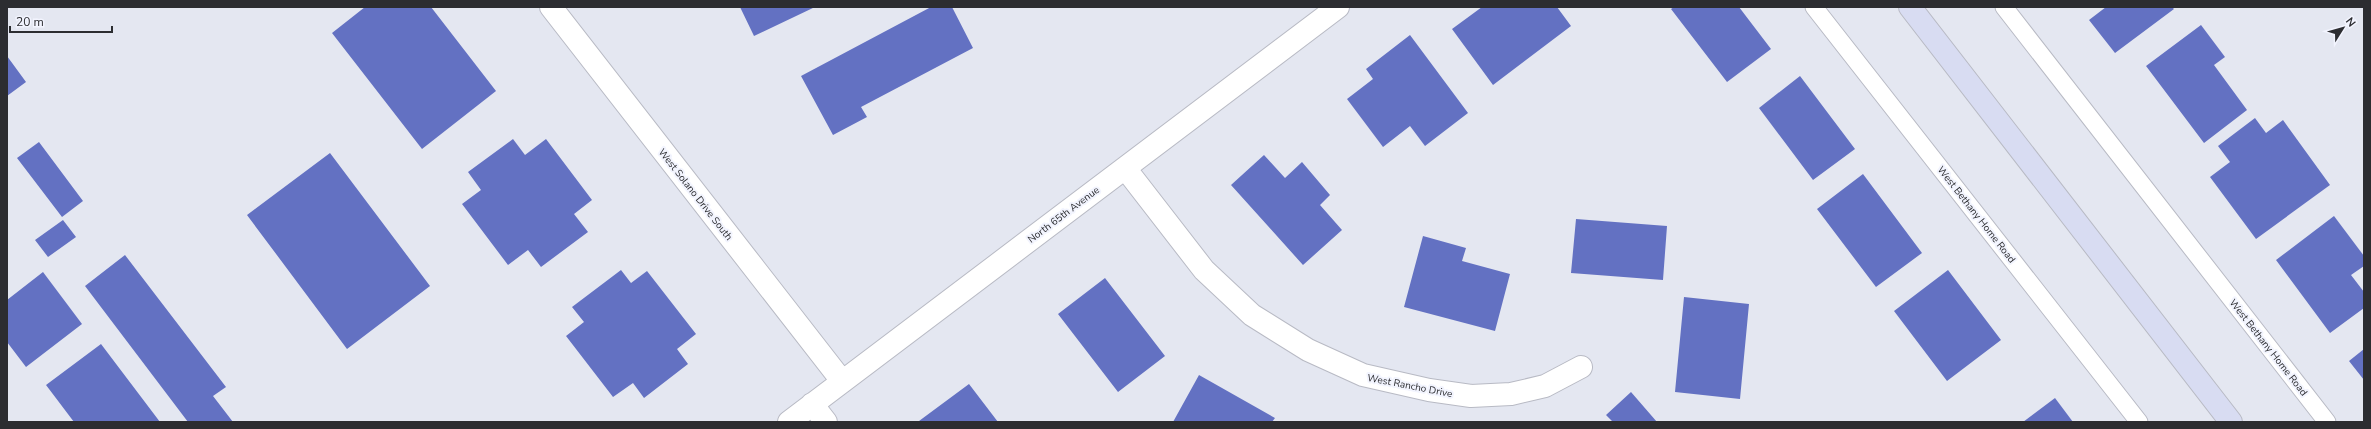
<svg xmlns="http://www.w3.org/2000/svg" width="2371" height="429" viewBox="0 0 2371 429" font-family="'Nunito Sans',sans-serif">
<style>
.building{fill:#6371c2}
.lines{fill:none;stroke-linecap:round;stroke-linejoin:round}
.service-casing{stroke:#b8bac4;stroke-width:19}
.minor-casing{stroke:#b8bac4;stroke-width:24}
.secondary-casing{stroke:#b8bac4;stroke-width:24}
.service{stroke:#fff;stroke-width:17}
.minor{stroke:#fff;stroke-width:22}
.secondary{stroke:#d8dcf2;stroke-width:22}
.labels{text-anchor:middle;stroke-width:4;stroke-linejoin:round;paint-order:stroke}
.street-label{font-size:10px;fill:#2c2d31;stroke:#f2f4fe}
</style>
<rect width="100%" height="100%" fill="#e4e7f1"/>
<!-- building -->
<path class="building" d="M 365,7 L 431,7 L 496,91 L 422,149 L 332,33 Z
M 740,7 L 815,7 L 754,36 Z
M 931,7 L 952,7 L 973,48 L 861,107 L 867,117 L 833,135 L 801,76 Z
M 1482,7 L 1557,7 L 1571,26 L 1493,85 L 1452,29 Z
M 1674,7 L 1739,7 L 1771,49 L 1727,82 L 1671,9 Z
M 2106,7 L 2172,7 L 2174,9 L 2115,53 L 2089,20 Z
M 2201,25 L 2225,57 L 2214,65 L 2247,110 L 2204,143 L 2146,66 Z
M 1410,35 L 1468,113 L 1425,146 L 1410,126 L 1383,147 L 1347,99 L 1373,79 L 1366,69 Z
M 7,56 L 26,82 L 7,96 Z
M 1800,76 L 1855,149 L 1813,180 L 1759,108 Z
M 2255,118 L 2266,133 L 2283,120 L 2330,185 L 2256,239 L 2210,177 L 2230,162 L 2218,146 Z
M 513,139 L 525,155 L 546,139 L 592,200 L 574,214 L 588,232 L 541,267 L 528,250 L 508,265 L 462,204 L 481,190 L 468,172 Z
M 39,142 L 83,201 L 62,217 L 17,158 Z
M 330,153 L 430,286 L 347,349 L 247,215 Z
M 1264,155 L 1285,178 L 1302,162 L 1330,195 L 1320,205 L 1342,230 L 1303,265 L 1231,185 Z
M 1863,174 L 1922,253 L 1876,287 L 1817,209 Z
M 2334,216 L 2364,256 L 2364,266 L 2351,275 L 2364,292 L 2364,308 L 2330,333 L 2276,260 Z
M 1576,219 L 1667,226 L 1663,280 L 1571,273 Z
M 63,220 L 76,237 L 48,257 L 35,240 Z
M 1423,236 L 1466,248 L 1462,261 L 1510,274 L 1495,331 L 1404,307 Z
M 125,255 L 226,387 L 213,396 L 233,422 L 188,422 L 85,286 Z
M 621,270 L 631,283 L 647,271 L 696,334 L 677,349 L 688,364 L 644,398 L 633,383 L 613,397 L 566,336 L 584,322 L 572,307 Z
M 1948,270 L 2001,340 L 1947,381 L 1894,311 Z
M 43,272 L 82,324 L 26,367 L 7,342 L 7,300 Z
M 1105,278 L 1165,356 L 1118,392 L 1058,314 Z
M 1684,297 L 1749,304 L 1740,399 L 1675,392 Z
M 101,344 L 160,422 L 74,422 L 46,385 Z
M 2364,349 L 2364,380 L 2349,361 Z
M 1199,375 L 1275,418 L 1272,422 L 1173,422 Z
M 969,384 L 998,422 L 920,422 L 919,421 Z
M 1631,392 L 1657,422 L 1613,422 L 1606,415 Z
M 2055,398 L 2073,422 L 2023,422 Z"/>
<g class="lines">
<!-- service casing -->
<g class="service-casing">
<path id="service" d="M 1814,7 L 2139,422
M 2004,7 L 2327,422"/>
</g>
<!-- minor casing -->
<g class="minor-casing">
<path id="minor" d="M 551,7 L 842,381
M 1125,168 L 1204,270 L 1252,315 L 1308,350 L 1363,375 L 1429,390 L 1471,396 L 1511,394 L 1545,386 L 1581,367
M 812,404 L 826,422
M 789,422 L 1338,7"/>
</g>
<!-- secondary casing -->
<g class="secondary-casing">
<path id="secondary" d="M 1910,7 L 2231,422"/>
</g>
<!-- service -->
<use href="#service" class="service"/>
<!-- minor -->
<use href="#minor" class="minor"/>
<!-- secondary -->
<use href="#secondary" class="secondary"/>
</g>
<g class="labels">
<!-- street labels -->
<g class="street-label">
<text transform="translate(696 194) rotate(52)" y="4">West Solano Drive South</text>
<text transform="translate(1063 214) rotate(-37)" y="4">North 65th Avenue</text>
<text transform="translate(1977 214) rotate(52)" y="4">West Bethany Home Road</text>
<text transform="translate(2269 347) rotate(52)" y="4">West Bethany Home Road</text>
<text transform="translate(1410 385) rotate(11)" y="4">West Rancho Drive</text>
</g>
</g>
<!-- border -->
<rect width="2371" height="429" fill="none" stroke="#2c2d31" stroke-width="16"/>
<!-- north arrow -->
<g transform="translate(2343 28) rotate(53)" stroke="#f2f4fe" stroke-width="3" paint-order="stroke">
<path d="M0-3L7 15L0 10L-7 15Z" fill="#2c2d31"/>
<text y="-6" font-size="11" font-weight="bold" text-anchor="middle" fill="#2c2d31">N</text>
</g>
<!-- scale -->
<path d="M10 26v6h102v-6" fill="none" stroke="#2c2d31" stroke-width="2"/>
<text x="16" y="26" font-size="12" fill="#2c2d31" stroke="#f2f4fe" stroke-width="3" paint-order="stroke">20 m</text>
</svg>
